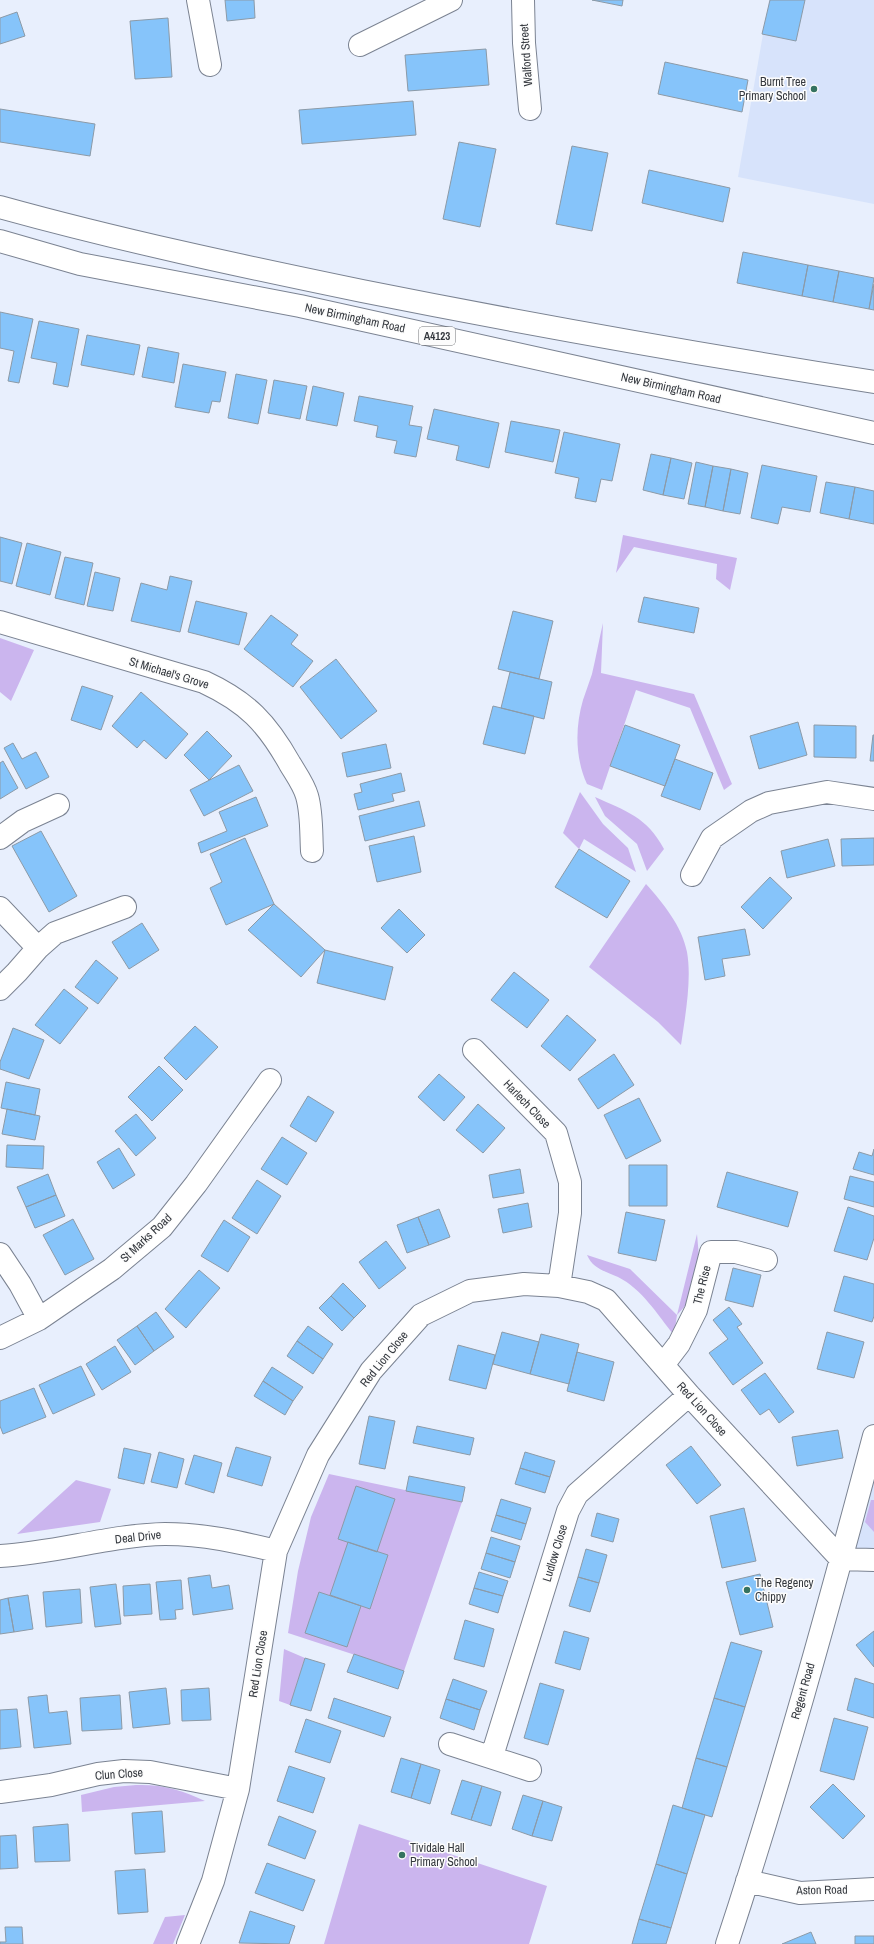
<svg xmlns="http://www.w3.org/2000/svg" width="874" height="1944" viewBox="0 0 874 1944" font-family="'Archivo Narrow',sans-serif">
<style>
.built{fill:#d7e3fb}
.green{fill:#cbb5ee}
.building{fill:#86c4fa;stroke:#8c9aa7}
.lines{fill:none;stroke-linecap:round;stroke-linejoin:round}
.minor-casing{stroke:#7b8392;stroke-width:24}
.highway-casing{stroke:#7b8392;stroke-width:24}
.minor{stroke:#fff;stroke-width:22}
.highway{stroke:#fff;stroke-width:22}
.poi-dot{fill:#357360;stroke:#fcfcfc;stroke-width:1.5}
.labels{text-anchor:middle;stroke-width:3;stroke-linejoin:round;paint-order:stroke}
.shield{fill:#fcfcfc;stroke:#707377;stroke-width:1}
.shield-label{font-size:11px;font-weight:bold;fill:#34383e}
.street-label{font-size:12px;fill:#34383e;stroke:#fcfcfc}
.poi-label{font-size:12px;fill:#34383e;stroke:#fcfcfc;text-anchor:start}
</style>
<rect width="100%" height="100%" fill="#e8effd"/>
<!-- built -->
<path class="built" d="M 769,0 L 874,0 L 874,204 L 738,177 Z
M 874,1436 L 874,1560 L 841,1559 Z"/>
<!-- green -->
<path class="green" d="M 623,535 L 737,558 L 730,590 L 716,579 L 717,564 L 634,547 L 616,573 Z
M 603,623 L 601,673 L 694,694 L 732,784 L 724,790 L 690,708 L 636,690 L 602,790 L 587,784 C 575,758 575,727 583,700 C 586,691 589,683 592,674 C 596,657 599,640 603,623 Z
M 0,638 L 34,650 L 11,701 L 0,692 Z
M 580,792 L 603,824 L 628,848 L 636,872 L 584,839 L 579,849 L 563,833 Z
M 595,797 C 626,811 647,817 664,849 L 647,871 L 637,844 L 605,816 Z
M 646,884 C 663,903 682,926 687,952 C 692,980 685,1017 681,1045 L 658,1022 L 589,967 Z
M 697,1234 L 699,1257 L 686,1305 L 677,1315 L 674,1335 C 657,1314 642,1289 618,1277 C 605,1271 593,1269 587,1255 L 630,1269 L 677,1315 Z
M 329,1474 L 462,1502 L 404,1671 L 288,1633 L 298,1571 L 311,1517 Z
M 76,1480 L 111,1489 L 100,1522 L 17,1534 Z
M 871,1500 L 874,1500 L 874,1532 L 865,1522 Z
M 284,1649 L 305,1658 L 290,1705 L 279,1701 Z
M 136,1785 C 162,1784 182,1790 205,1801 L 82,1812 L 81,1795 L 114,1787 Z
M 359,1824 L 547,1886 L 529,1944 L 324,1944 Z
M 185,1915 L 173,1944 L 153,1944 L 165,1917 Z"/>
<!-- building -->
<path class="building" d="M 225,0 L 254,0 L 255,18 L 227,21 Z
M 592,0 L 623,0 L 622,6 Z
M 770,0 L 805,0 L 796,41 L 762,34 Z
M 17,12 L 25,36 L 0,44 L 0,18 Z
M 168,18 L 172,77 L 135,79 L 130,21 Z
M 486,49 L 489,85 L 408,91 L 405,55 Z
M 665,62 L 748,80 L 742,112 L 658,94 Z
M 413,101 L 416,135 L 302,144 L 299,110 Z
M 0,109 L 95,124 L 90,156 L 0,142 Z
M 459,142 L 496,149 L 480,227 L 443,219 Z
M 572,146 L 608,153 L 592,231 L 556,224 Z
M 649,170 L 730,188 L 723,222 L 642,203 Z
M 743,252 L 808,265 L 802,296 L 737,283 Z
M 808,265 L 839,271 L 833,302 L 802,296 Z
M 839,271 L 874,278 L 869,309 L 833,302 Z
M 874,284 L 874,310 L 869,309 Z
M 0,312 L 33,319 L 19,383 L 8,381 L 14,351 L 0,348 Z
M 39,321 L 79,329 L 68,387 L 53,384 L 57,363 L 31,358 Z
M 87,335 L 140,345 L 134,375 L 81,365 Z
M 148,347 L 179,353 L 174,383 L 142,377 Z
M 183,364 L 226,372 L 220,402 L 212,401 L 209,413 L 175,407 Z
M 236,374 L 267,380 L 258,424 L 228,418 Z
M 274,380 L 307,386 L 300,419 L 268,413 Z
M 313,386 L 344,393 L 337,426 L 306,420 Z
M 359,396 L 413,406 L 409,425 L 422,427 L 416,457 L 394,453 L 397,441 L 376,437 L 378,426 L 354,421 Z
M 434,409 L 499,423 L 489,468 L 456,460 L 459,446 L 427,439 Z
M 511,421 L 560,430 L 553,462 L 505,452 Z
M 564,432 L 620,444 L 612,481 L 601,479 L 596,502 L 575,498 L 579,478 L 555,473 Z
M 651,454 L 671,458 L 663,495 L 643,490 Z
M 671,458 L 692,463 L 684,499 L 663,495 Z
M 696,462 L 713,466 L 705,507 L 688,504 Z
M 762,465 L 817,476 L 810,512 L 782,507 L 778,524 L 751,518 Z
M 713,466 L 731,469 L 723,511 L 705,507 Z
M 731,469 L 748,473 L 740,514 L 723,511 Z
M 826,482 L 855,487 L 849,519 L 820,513 Z
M 855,487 L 874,491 L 874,524 L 849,519 Z
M 0,537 L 22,543 L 12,584 L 0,581 Z
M 27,543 L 61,552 L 50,595 L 16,586 Z
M 65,557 L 93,563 L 84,605 L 55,598 Z
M 95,572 L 120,578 L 113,611 L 87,606 Z
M 170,576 L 192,581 L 180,632 L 131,621 L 141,583 L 167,590 Z
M 644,597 L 699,608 L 694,633 L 638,622 Z
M 196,601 L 247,613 L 239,645 L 188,632 Z
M 513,611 L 553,621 L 539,679 L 498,669 Z
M 271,615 L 298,635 L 291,644 L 313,661 L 293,687 L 244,649 Z
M 336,659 L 377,711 L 341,739 L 300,687 Z
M 510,672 L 552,682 L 544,719 L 501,708 Z
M 82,686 L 113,696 L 101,730 L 71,720 Z
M 141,692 L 188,734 L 166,759 L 144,740 L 137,748 L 112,726 Z
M 493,706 L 534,716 L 525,754 L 483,744 Z
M 798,722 L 807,755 L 759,769 L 750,736 Z
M 625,725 L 680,745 L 665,786 L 610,766 Z
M 814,725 L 856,726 L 856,758 L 814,757 Z
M 207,731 L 232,756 L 209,780 L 184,755 Z
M 873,735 L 874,735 L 874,761 L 870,761 Z
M 13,743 L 22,759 L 36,752 L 49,777 L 26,789 L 4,748 Z
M 386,744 L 391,768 L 347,777 L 342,753 Z
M 675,759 L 713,773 L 700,810 L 661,796 Z
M 3,761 L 18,788 L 0,799 L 0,763 Z
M 239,765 L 253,791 L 204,816 L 190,790 Z
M 401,773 L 405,791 L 392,794 L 394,801 L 358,810 L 354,794 L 362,792 L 360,784 Z
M 256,797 L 268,826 L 201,853 L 198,843 L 227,831 L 219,812 Z
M 419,801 L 425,826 L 365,841 L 359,816 Z
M 41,831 L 77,896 L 49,912 L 12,846 Z
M 414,836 L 421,872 L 377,882 L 369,846 Z
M 245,838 L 274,904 L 226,925 L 210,888 L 222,882 L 210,854 Z
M 874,838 L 874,865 L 842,866 L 841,839 Z
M 828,839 L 835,866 L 787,878 L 781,851 Z
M 579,849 L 630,881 L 607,918 L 555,887 Z
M 770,877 L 792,898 L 763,929 L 741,907 Z
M 274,904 L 325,950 L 301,977 L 248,930 Z
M 399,909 L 425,935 L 407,953 L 381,928 Z
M 142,923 L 159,950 L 129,969 L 112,942 Z
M 745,929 L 750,955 L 722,959 L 725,976 L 705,980 L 698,937 Z
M 325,950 L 393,967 L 385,1000 L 317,983 Z
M 96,960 L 118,978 L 98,1004 L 75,987 Z
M 514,972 L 549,1000 L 527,1028 L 491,1000 Z
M 64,989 L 88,1008 L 60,1044 L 35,1025 Z
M 567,1015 L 596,1040 L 570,1071 L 541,1046 Z
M 195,1026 L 218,1047 L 186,1080 L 164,1058 Z
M 13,1028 L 44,1040 L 29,1079 L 0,1069 L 0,1062 Z
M 614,1054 L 634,1085 L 598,1109 L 578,1079 Z
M 159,1066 L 183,1090 L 152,1121 L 128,1097 Z
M 439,1074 L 465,1097 L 444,1121 L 418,1097 Z
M 6,1082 L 40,1089 L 35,1115 L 1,1108 Z
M 308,1096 L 334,1112 L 316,1142 L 290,1126 Z
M 639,1098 L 661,1141 L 626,1159 L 604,1115 Z
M 478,1104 L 505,1128 L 483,1153 L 456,1130 Z
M 7,1109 L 40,1116 L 35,1140 L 2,1134 Z
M 136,1114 L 156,1138 L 136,1156 L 115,1131 Z
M 282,1137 L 307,1153 L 287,1185 L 261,1169 Z
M 7,1145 L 44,1146 L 43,1169 L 6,1167 Z
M 119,1148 L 135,1175 L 113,1189 L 97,1162 Z
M 874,1149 L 874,1175 L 853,1169 L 859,1152 L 872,1156 Z
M 629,1165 L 667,1165 L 667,1206 L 629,1206 Z
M 520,1169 L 524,1193 L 493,1198 L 489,1175 Z
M 727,1172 L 798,1192 L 788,1227 L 717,1207 Z
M 48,1174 L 56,1195 L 26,1207 L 17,1187 Z
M 850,1176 L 874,1182 L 874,1207 L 844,1199 Z
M 257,1180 L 281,1196 L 257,1234 L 232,1218 Z
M 56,1195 L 65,1216 L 35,1228 L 26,1207 Z
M 528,1203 L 532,1227 L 503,1233 L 498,1209 Z
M 848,1207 L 874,1216 L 874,1238 L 867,1260 L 834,1251 Z
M 439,1209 L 450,1237 L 429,1245 L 418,1217 Z
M 626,1212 L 665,1220 L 656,1261 L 618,1253 Z
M 418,1217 L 429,1245 L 407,1253 L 397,1225 Z
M 73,1219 L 94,1259 L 65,1275 L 43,1235 Z
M 224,1220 L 250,1237 L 228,1272 L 201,1256 Z
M 386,1241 L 406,1268 L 379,1289 L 359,1262 Z
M 733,1268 L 761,1275 L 753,1307 L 725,1300 Z
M 199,1270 L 220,1288 L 186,1328 L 165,1309 Z
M 844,1276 L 874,1284 L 874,1316 L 872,1322 L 834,1311 Z
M 343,1283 L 366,1306 L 354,1318 L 331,1296 Z
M 331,1296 L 354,1318 L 342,1331 L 319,1308 Z
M 729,1307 L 742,1324 L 737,1327 L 763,1363 L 733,1385 L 709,1353 L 728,1339 L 713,1320 Z
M 156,1312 L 174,1337 L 154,1351 L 137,1326 Z
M 137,1326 L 154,1351 L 135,1365 L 117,1340 Z
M 308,1326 L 333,1344 L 323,1359 L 297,1341 Z
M 502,1332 L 539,1342 L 530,1374 L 493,1364 Z
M 827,1332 L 864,1342 L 854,1378 L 817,1369 Z
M 541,1334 L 579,1344 L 569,1384 L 530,1374 Z
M 297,1341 L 323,1359 L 313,1374 L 287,1356 Z
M 458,1345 L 495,1355 L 486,1389 L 449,1380 Z
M 115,1346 L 131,1372 L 102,1390 L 86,1364 Z
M 577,1352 L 614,1362 L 604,1401 L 567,1391 Z
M 81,1366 L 95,1395 L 53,1414 L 39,1385 Z
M 272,1367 L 303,1387 L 293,1401 L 263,1381 Z
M 765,1373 L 794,1412 L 779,1423 L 769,1409 L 760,1415 L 741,1390 Z
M 263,1381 L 293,1401 L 285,1415 L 254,1396 Z
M 34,1388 L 46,1417 L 3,1434 L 0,1426 L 0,1401 Z
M 369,1416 L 395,1421 L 385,1469 L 359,1464 Z
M 417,1426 L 474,1438 L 470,1455 L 413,1443 Z
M 838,1430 L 843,1458 L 797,1466 L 792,1437 Z
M 691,1446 L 721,1485 L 697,1504 L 666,1465 Z
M 236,1447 L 271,1457 L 262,1486 L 227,1476 Z
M 124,1448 L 151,1454 L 144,1484 L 118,1478 Z
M 159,1452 L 184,1459 L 177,1488 L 151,1482 Z
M 525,1452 L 555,1461 L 550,1477 L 520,1468 Z
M 194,1455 L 222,1463 L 214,1493 L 185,1484 Z
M 520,1468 L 550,1477 L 545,1493 L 515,1484 Z
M 409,1476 L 465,1487 L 462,1502 L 406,1491 Z
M 356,1486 L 395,1499 L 377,1552 L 338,1539 Z
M 501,1499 L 531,1508 L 526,1524 L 496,1515 Z
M 744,1508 L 756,1561 L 722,1568 L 710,1516 Z
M 597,1513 L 619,1519 L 613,1542 L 591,1536 Z
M 496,1515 L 526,1524 L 521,1540 L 491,1531 Z
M 491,1537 L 520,1546 L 515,1562 L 486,1553 Z
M 348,1542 L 388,1555 L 370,1609 L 330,1595 Z
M 586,1549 L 607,1555 L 599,1583 L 578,1577 Z
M 486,1553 L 515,1562 L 510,1578 L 481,1569 Z
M 479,1572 L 508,1581 L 503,1596 L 474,1588 Z
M 760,1574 L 773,1627 L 740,1635 L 726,1582 Z
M 210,1575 L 212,1588 L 229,1585 L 233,1609 L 193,1615 L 188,1578 Z
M 578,1577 L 599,1583 L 590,1612 L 569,1606 Z
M 181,1580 L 183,1609 L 175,1610 L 176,1619 L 160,1620 L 156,1582 Z
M 116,1584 L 121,1624 L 95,1627 L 90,1587 Z
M 150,1584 L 152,1614 L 124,1616 L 123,1586 Z
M 474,1588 L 503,1596 L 498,1613 L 469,1604 Z
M 80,1589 L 82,1623 L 46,1627 L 43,1592 Z
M 319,1592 L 361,1606 L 347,1647 L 305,1633 Z
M 28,1595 L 33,1629 L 14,1632 L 8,1598 Z
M 8,1598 L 14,1632 L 0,1634 L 0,1600 Z
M 465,1620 L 494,1629 L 484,1667 L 454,1659 Z
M 564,1631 L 589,1638 L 580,1670 L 555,1663 Z
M 874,1631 L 874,1667 L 856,1645 Z
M 731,1642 L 762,1651 L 745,1707 L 714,1698 Z
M 354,1654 L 404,1671 L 398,1689 L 347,1672 Z
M 305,1658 L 325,1664 L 311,1711 L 290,1705 Z
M 855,1678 L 874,1684 L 874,1718 L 847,1710 Z
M 453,1679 L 487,1691 L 480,1710 L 446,1699 Z
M 540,1683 L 564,1690 L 548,1745 L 524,1738 Z
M 166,1688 L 170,1724 L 133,1728 L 129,1692 Z
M 209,1688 L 211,1720 L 182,1721 L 181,1690 Z
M 47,1695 L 49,1713 L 67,1711 L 71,1744 L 34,1748 L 28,1697 Z
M 120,1695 L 122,1729 L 82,1731 L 80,1698 Z
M 334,1698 L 391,1717 L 384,1737 L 328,1718 Z
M 714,1698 L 745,1707 L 727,1767 L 696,1758 Z
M 446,1699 L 480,1710 L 474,1730 L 440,1718 Z
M 17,1709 L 21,1747 L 0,1749 L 0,1710 Z
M 834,1718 L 868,1727 L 854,1780 L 820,1771 Z
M 306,1719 L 341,1731 L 330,1763 L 295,1752 Z
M 401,1758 L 421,1764 L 411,1798 L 391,1792 Z
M 696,1758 L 727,1767 L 712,1817 L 682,1808 Z
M 421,1764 L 440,1770 L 430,1804 L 411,1798 Z
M 289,1766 L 325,1778 L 313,1813 L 277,1801 Z
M 462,1780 L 482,1786 L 471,1820 L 451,1814 Z
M 833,1784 L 865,1816 L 843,1839 L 810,1807 Z
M 482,1786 L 501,1792 L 491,1826 L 471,1820 Z
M 523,1795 L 543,1801 L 532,1836 L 512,1829 Z
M 543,1801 L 562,1807 L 552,1841 L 532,1836 Z
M 673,1805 L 705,1815 L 687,1874 L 656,1864 Z
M 162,1811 L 165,1852 L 135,1854 L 132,1813 Z
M 279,1816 L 316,1831 L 305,1859 L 268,1845 Z
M 68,1824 L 70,1861 L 35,1862 L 33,1827 Z
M 16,1835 L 18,1868 L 0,1869 L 0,1836 Z
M 267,1863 L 315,1880 L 303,1911 L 255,1893 Z
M 656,1864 L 687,1874 L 671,1928 L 639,1919 Z
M 145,1869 L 148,1912 L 118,1914 L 115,1871 Z
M 250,1911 L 295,1926 L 289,1944 L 239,1943 Z
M 639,1919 L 671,1928 L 666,1944 L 632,1944 Z
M 5,1927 L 22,1927 L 23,1944 L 0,1944 L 0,1942 L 6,1942 Z
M 811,1932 L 816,1944 L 782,1944 Z
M 855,1936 L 874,1936 L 874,1944 L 855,1944 Z"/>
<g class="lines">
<!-- minor casing -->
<g class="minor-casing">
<path id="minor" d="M 198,0 L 210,65
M 523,0 L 524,43 L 530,109
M 360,45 L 451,0
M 0,622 L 204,682 C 247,702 267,723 290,764 C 296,774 304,785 307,796 C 312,813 311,834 312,851
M 0,838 L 23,821 L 58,805
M 692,875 L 712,838 L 751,811 L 769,803 L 827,792 L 874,799
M 0,908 L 38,948
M 0,989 L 17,972 L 38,948 L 55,933 L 125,907
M 474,1050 L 556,1133 L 570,1182 L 570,1213 L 559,1286
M 0,1254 L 20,1284 L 39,1319
M 0,1338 L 39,1319 L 112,1269 L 162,1227 L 196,1184 L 270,1080
M 663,1365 L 679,1344 L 696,1310 L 711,1252 L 736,1252 L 766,1260
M 0,1556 C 56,1553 110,1535 165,1534 C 204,1534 239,1542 276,1551
M 841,1559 L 874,1560
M 450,1744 L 530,1770
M 492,1756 L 568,1511 L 577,1494 L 689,1395
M 0,1792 L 51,1785 L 98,1774 L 124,1771 L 150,1772 L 238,1789
M 747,1881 L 800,1893 L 874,1889
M 188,1944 L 213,1881 L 238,1789 L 276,1551 L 318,1455 L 371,1371 L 421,1315 L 470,1291 L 524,1284 L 559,1286 L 588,1292 L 606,1300 L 689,1395 L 841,1559
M 727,1944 C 782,1777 829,1606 874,1436"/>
</g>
<!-- highway casing -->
<g class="highway-casing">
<path id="highway" d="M 0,207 C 119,240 241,266 362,291 C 532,325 703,355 874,382
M 0,241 L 80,264 L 300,306 L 874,433"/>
</g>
<!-- minor -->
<use href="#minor" class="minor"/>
<!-- highway -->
<use href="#highway" class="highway"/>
</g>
<!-- markers -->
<g class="poi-dot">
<circle cx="814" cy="89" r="4"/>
<circle cx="747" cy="1590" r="4"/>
<circle cx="402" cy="1855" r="4"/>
</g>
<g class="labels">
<!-- shield labels -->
<rect class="shield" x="419" y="327" width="36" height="18" rx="3"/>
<g class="shield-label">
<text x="437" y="340">A4123</text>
</g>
<!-- street labels -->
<g class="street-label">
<text transform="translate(526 55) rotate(-94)" y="4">Walford Street</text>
<text transform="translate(355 318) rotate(12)" y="4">New Birmingham Road</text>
<text transform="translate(671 388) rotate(13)" y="4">New Birmingham Road</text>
<text transform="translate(169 673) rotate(17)" y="4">St Michael's Grove</text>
<text transform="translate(527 1104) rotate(46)" y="4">Harlech Close</text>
<text transform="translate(146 1238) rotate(-43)" y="4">St Marks Road</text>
<text transform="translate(702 1285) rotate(-76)" y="4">The Rise</text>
<text transform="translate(384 1359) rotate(-51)" y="4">Red Lion Close</text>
<text transform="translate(702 1409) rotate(48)" y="4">Red Lion Close</text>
<text transform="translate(138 1537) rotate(-6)" y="4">Deal Drive</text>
<text transform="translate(555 1553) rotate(-73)" y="4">Ludlow Close</text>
<text transform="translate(258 1664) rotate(-81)" y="4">Red Lion Close</text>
<text transform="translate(803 1691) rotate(-74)" y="4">Regent Road</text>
<text transform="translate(119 1774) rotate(-4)" y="4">Clun Close</text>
<text transform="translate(822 1890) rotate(-1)" y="4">Aston Road</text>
</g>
<!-- poi labels -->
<g class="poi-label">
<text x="806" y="86" text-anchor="end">Burnt Tree<tspan x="806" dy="14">Primary School</tspan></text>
<text x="755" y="1587">The Regency<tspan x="755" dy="14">Chippy</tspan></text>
<text x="410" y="1852">Tividale Hall<tspan x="410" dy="14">Primary School</tspan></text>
</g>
</g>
</svg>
